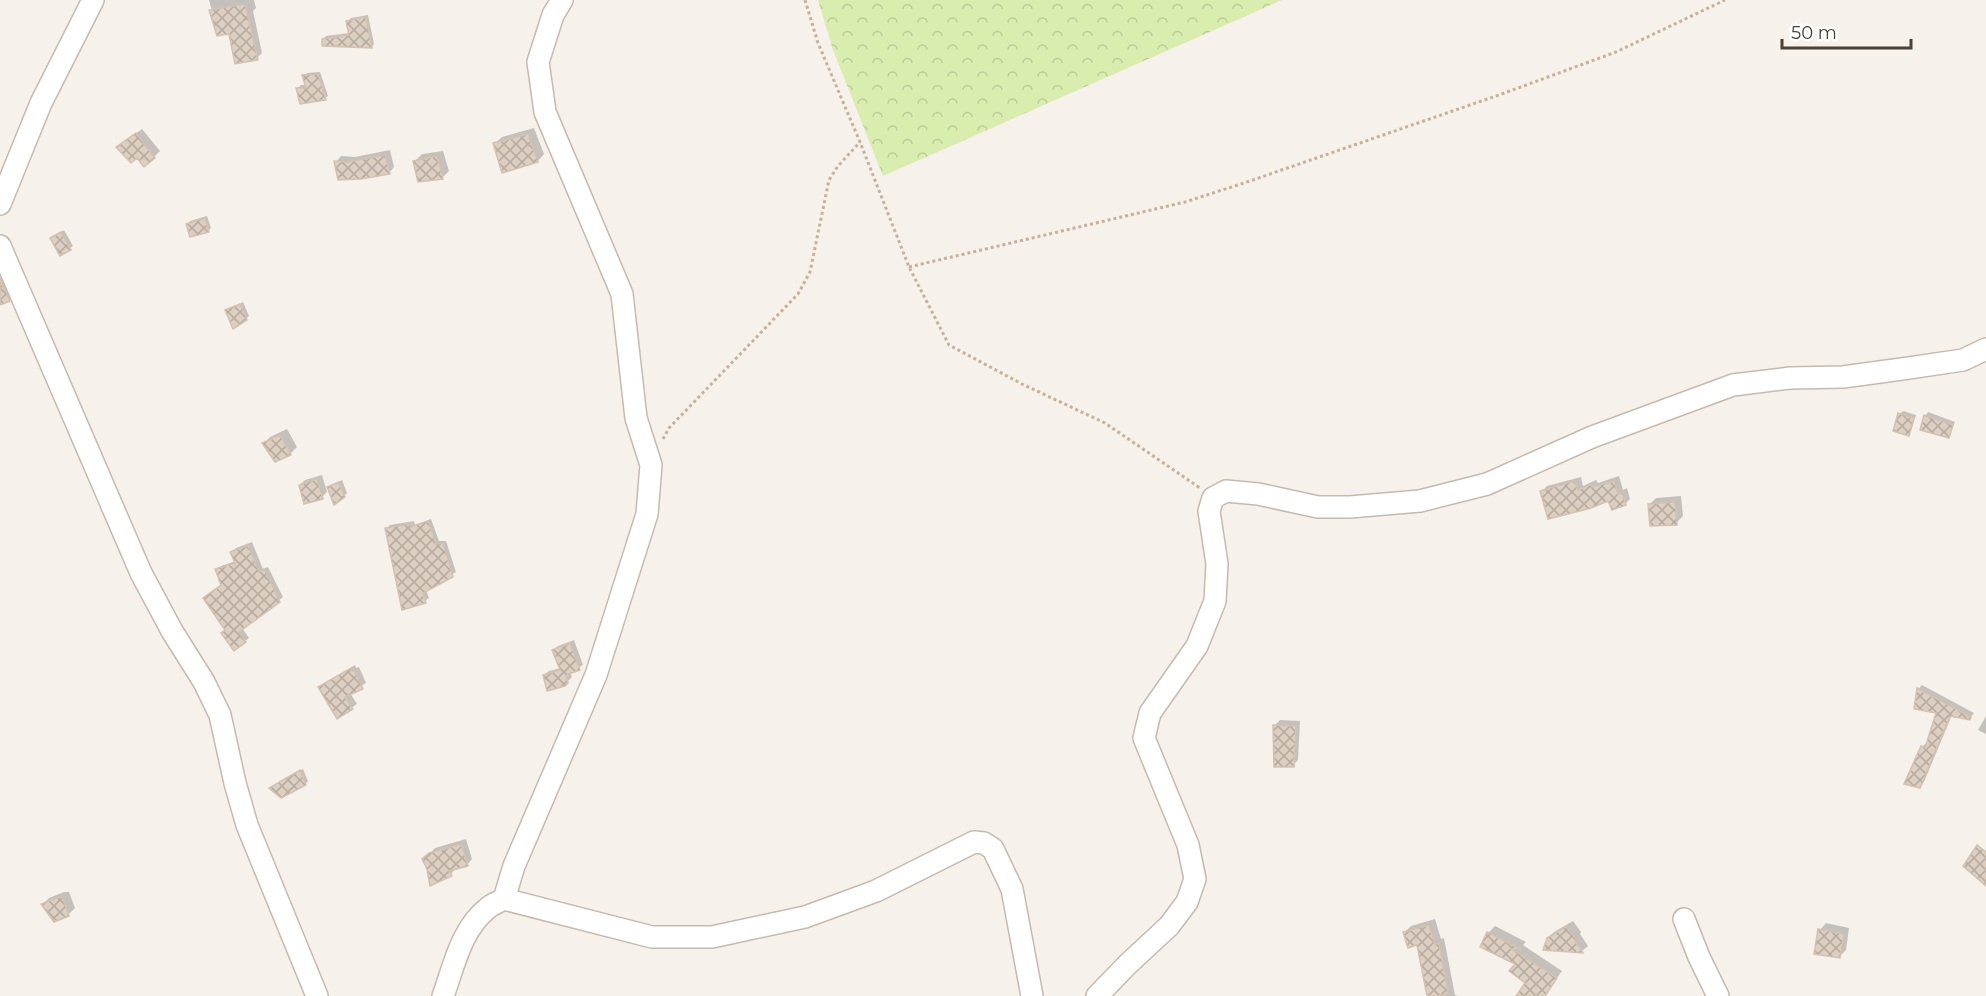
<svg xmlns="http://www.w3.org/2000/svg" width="1986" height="996" viewBox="0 0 1986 996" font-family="Montserrat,sans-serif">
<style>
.park{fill:url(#park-crowns)}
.shadow{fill:#0003}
.building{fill:url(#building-cross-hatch);stroke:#d4c2b0;stroke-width:1.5}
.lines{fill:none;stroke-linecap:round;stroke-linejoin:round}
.minor-casing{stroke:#c6baae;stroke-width:24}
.path{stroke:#c6b19b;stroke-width:3;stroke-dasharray:3 3;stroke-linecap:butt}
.minor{stroke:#fff;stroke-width:21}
</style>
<defs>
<pattern id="park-crowns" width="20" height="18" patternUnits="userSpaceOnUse" patternTransform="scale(1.5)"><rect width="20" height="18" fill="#d9edaf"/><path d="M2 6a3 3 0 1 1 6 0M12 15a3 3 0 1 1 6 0" fill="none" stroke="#bccc97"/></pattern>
<pattern id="building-cross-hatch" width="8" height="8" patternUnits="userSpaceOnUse" patternTransform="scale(1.5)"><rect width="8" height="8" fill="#dccec1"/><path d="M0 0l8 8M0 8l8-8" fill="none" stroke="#b4a99e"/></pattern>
</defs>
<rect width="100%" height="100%" fill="#f6f1ea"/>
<!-- park -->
<path class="park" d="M 818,0 L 1282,0 L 883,176 L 833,50 Z"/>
<!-- shadow -->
<path class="shadow" d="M 209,0 L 254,0 L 256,8 L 253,11 L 262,53 L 257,58 L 230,32 L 218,34 Z
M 368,15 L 374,44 L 372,47 L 323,39 L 326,36 L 350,33 L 348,21 L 351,18 Z
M 320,72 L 328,96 L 325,98 L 298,88 L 301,85 L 307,85 L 304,76 L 307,73 Z
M 534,128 L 544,154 L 538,161 L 503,171 L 495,143 L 502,137 Z
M 142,129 L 160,151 L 154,157 L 118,147 Z
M 390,150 L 394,167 L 389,173 L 336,162 L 341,156 L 355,157 Z
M 443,151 L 449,171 L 442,178 L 415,161 L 422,154 Z
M 207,216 L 211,228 L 208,231 L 188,224 L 190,221 Z
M 64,230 L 73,246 L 70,248 L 54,236 Z
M 6,275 L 14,294 L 9,300 L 0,303 L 0,278 Z
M 243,302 L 249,316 L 246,319 L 226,311 Z
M 1903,411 L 1916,415 L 1911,431 L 1908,434 L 1900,414 Z
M 1928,412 L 1955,422 L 1949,436 L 1922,429 L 1926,415 Z
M 287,429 L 297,447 L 290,454 L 264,443 L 270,437 Z
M 322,475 L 327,492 L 322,497 L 300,485 L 305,480 Z
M 1619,476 L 1623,490 L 1627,488 L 1630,499 L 1625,504 L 1609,499 L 1542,491 L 1547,486 L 1581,477 L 1583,486 L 1596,480 L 1598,483 Z
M 342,480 L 347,493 L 344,496 L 329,487 Z
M 1681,496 L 1683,516 L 1676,523 L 1649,505 L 1656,498 Z
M 431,519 L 439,541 L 446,541 L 456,572 L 426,590 L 429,598 L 425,601 L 387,528 L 390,525 L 414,521 L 415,525 Z
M 252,542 L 263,569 L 268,567 L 283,597 L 242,628 L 249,638 L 245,641 L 226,630 L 223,585 L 217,569 L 221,566 L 236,561 L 232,552 L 236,548 Z
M 574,640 L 583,665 L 570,672 L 572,677 L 567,682 L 544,675 L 549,671 L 561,668 L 554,650 L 558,646 Z
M 355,665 L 356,668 L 359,667 L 366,683 L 350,693 L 357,704 L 338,717 L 324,684 Z
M 1922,685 L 1974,713 L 1970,718 L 1952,715 L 1924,782 L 1920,786 L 1922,747 L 1926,743 L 1928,743 L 1938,712 L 1916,708 L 1919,688 Z
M 1986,716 L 1986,734 L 1978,730 Z
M 1280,720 L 1300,721 L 1298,760 L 1293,765 L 1275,725 Z
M 303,769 L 308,781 L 305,784 L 274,785 Z
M 466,839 L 472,859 L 467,865 L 456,868 L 451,874 L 432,884 L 424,860 L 435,848 Z
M 64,892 L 69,892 L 75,908 L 68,915 L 43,904 L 49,898 Z
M 1435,919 L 1441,939 L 1444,938 L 1455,995 L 1458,996 L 1429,996 L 1418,943 L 1405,932 L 1411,926 Z
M 1573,921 L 1581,932 L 1580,934 L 1588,946 L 1582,951 L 1545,949 L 1548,939 L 1554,932 Z
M 1826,923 L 1849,928 L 1846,950 L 1840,956 L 1820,930 Z
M 1495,926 L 1526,942 L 1523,945 L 1562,971 L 1544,996 L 1488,933 Z"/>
<!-- building -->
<path class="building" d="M 245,4 L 258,60 L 235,64 L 229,34 L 217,36 L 209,10 Z
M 366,17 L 372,48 L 322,46 L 322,39 L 349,35 L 346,21 Z
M 318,74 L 326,100 L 300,104 L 296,88 L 306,88 L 302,75 Z
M 136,133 L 155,158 L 144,167 L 137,158 L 131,163 L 116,147 Z
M 528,134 L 538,162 L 502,173 L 493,143 Z
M 385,155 L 390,174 L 361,179 L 338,180 L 334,161 L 348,162 Z
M 437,156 L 443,179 L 418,182 L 413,161 Z
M 205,218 L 209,232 L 190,237 L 186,224 Z
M 61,232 L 71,250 L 60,256 L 50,238 Z
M 0,279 L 10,301 L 0,305 Z
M 240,304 L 247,320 L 233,329 L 225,310 Z
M 1898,413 L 1914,418 L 1909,436 L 1893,431 Z
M 1924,415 L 1953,425 L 1949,438 L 1920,430 Z
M 280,435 L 291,455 L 275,462 L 262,443 Z
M 317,479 L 323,499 L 304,504 L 299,485 Z
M 1575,481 L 1578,490 L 1591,484 L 1592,487 L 1614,481 L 1618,494 L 1622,492 L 1626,505 L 1612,510 L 1608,501 L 1591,508 L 1548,519 L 1540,491 Z
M 339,482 L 345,497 L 334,505 L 327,487 Z
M 1675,502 L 1677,525 L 1650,526 L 1648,504 Z
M 428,521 L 436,544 L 443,543 L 453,577 L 423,593 L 426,603 L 402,610 L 385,528 L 411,524 L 411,527 Z
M 248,545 L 259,572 L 264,569 L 280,602 L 239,632 L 246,642 L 234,651 L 221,633 L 225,630 L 203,598 L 221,585 L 215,569 L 235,563 L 230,552 Z
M 570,643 L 580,670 L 566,675 L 568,683 L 565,686 L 547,691 L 543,675 L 560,670 L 552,650 Z
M 351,668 L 352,671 L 354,670 L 363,689 L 345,697 L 353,709 L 337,719 L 318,687 Z
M 1917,688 L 1971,717 L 1970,720 L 1950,716 L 1920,788 L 1904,784 L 1921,746 L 1925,748 L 1936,713 L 1914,709 Z
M 1273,725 L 1296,726 L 1294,767 L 1274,767 Z
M 300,770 L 306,785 L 281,798 L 269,788 Z
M 461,844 L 468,866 L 449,871 L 452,876 L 430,886 L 427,869 L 422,859 L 429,853 Z
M 1977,845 L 1986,852 L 1986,886 L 1963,866 Z
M 62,896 L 69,916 L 54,922 L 41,904 Z
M 1429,925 L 1435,944 L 1439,943 L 1448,994 L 1437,996 L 1427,996 L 1417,945 L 1408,948 L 1403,932 Z
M 1566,926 L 1576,939 L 1575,941 L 1583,953 L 1543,950 L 1547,938 Z
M 1818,929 L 1844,934 L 1840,958 L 1814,954 Z
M 1487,932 L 1521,949 L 1512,949 L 1557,978 L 1545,996 L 1516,996 L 1525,983 L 1509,971 L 1515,964 L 1480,947 Z"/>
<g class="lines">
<!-- minor casing -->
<g class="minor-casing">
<path id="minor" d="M 0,204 L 41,103 L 93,0
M 0,246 L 141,573 L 172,631 L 204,682 L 220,715 L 235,783 L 247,825 L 317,996
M 504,899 L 514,866 L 596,675 L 647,514 L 651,465 L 636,418 L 622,294 L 545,112 L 538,62 L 553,15 L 562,0
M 1684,919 L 1699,957 L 1718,996
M 443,996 C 454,966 461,929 488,908 C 492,904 499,902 504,899 L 652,937 L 712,937 L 805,917 L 876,891 L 974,842 L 984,843 L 993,849 L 1012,889 L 1032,996
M 1097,996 L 1128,964 L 1169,926 L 1187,902 L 1195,879 L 1188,845 L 1144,738 L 1150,713 L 1197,646 L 1215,601 L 1217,564 L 1209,511 L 1213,498 L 1226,491 L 1258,494 L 1318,507 L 1350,507 L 1420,501 L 1487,484 L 1592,437 L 1733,385 L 1790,378 L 1843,377 L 1902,369 L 1963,360 L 1986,349"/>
</g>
<!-- path -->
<path class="path" d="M 805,0 L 818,43 L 860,142 L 909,267 L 949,345 L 1022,384 L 1105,423 L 1200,488
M 909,267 L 1185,202 L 1244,183 L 1499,95 L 1616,52 L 1725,0
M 663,439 L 669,428 L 798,294 L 810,272 L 829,180 L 838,166 L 860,142"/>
<!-- minor -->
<use href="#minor" class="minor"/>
</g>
<!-- scale -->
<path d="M1782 39v9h129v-9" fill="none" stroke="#4b4137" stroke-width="3"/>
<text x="1791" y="39" font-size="18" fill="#4b4137" stroke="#ffffff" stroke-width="4.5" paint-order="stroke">50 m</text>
</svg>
